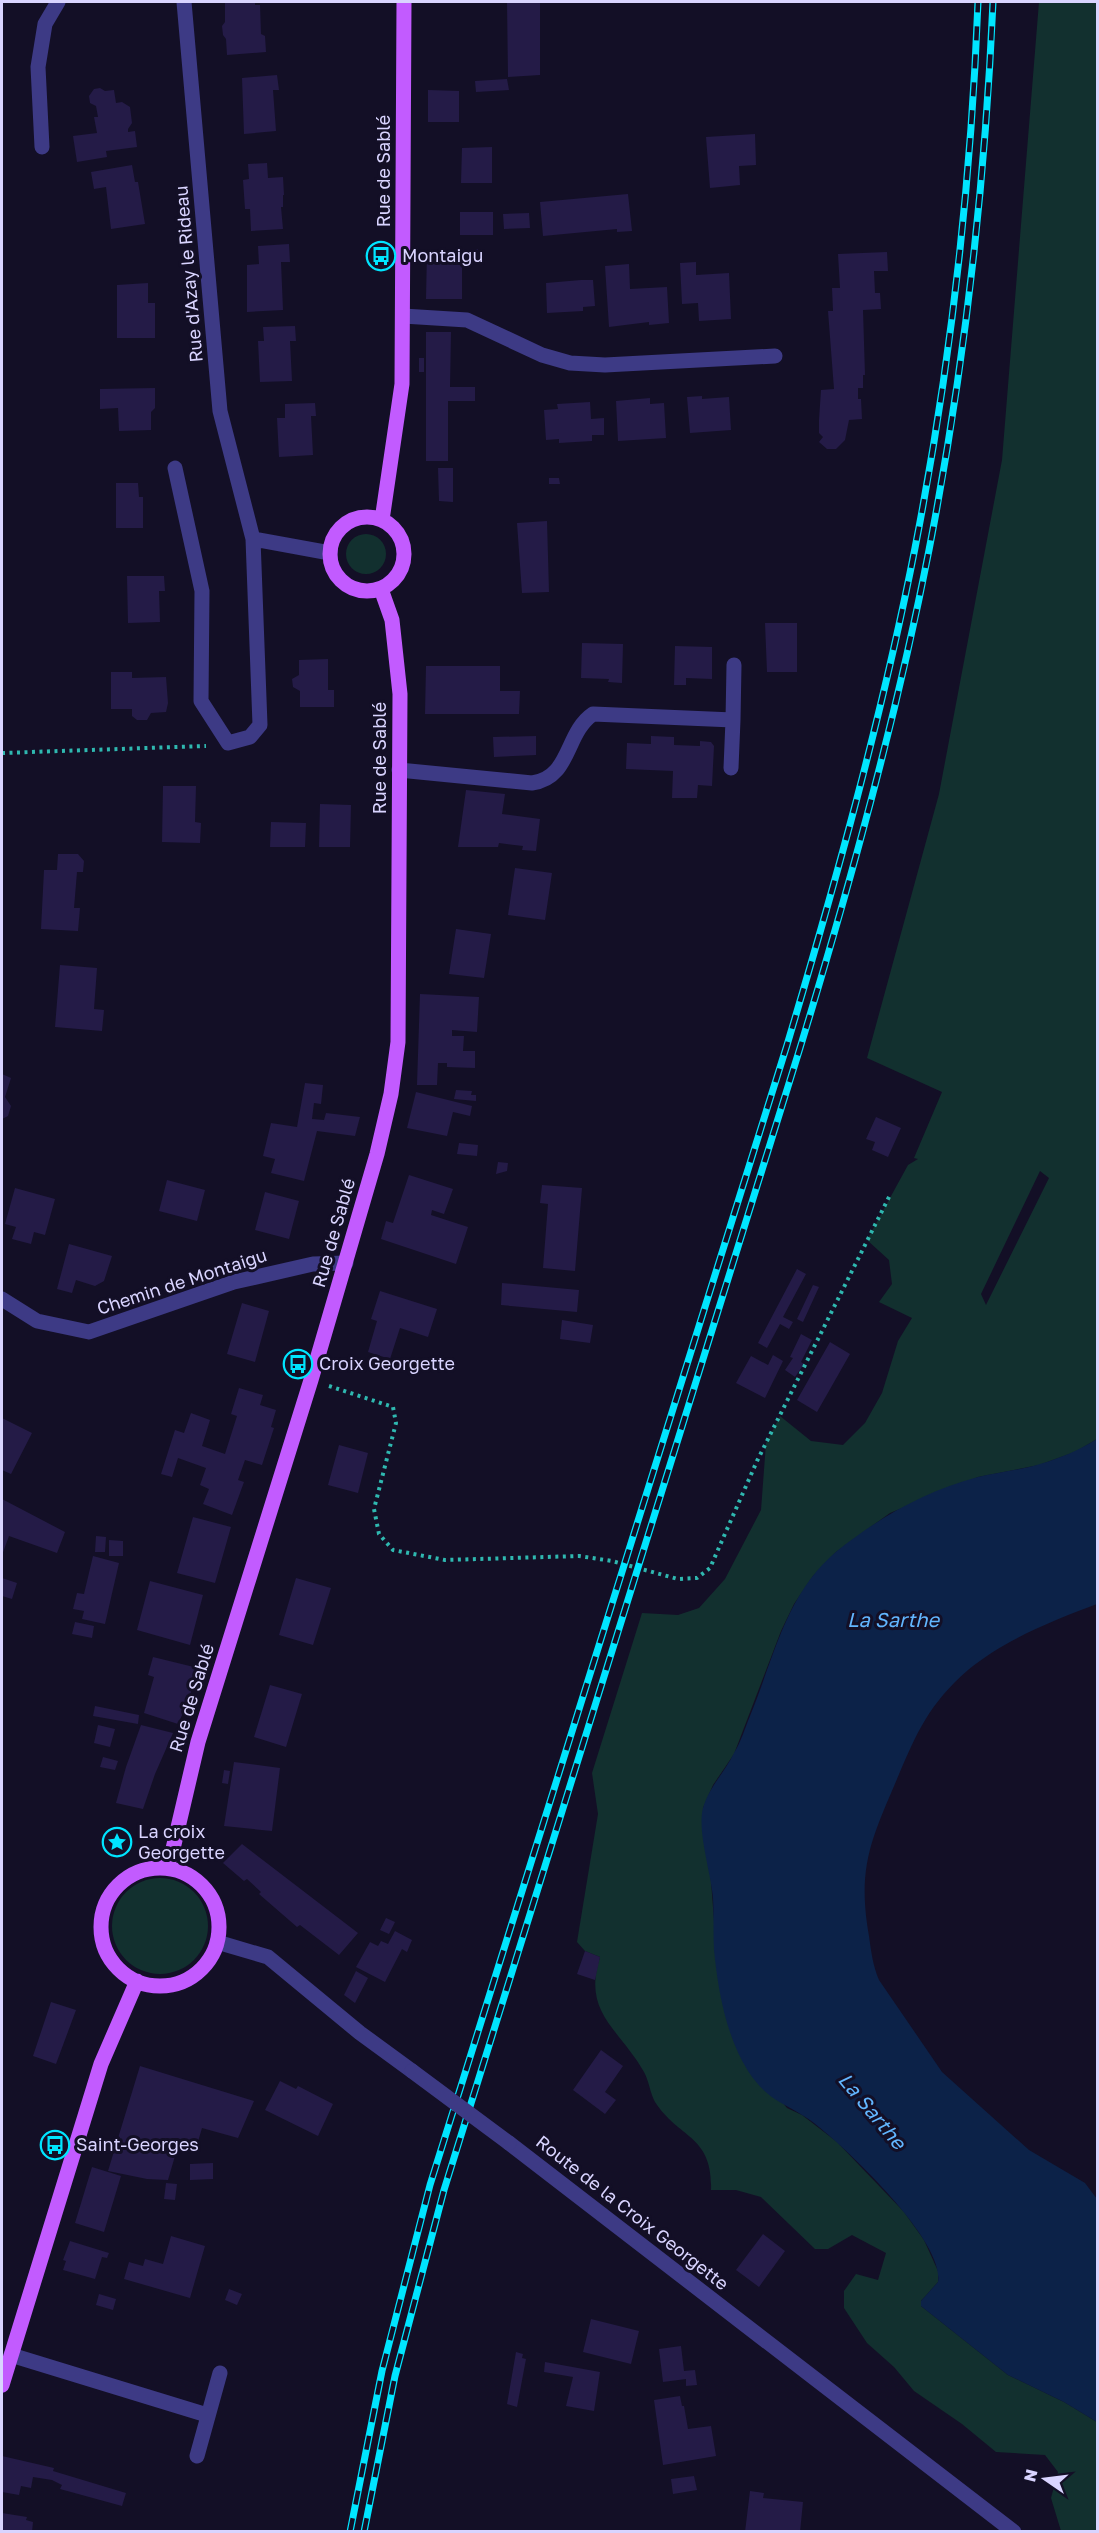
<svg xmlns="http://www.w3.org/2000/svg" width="1099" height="2533" viewBox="0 0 1099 2533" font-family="'Golos Text',sans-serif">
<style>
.green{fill:#12302f;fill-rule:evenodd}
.water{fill:#0c2248}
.building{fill:#241b47}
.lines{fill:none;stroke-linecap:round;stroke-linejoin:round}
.path{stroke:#2fb8b0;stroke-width:4;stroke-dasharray:3 4.5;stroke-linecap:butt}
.minor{stroke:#3d3a85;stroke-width:15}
.major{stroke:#c25bff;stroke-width:15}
.rail-casing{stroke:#00e5ff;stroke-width:7}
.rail{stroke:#130f26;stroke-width:4.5;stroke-dasharray:14;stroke-linecap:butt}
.minor-bridge{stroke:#3d3a85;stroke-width:15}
.labels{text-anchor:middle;stroke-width:6;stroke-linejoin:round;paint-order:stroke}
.street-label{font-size:18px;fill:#d9d4ff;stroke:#130f26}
.poi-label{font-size:18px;fill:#d9d4ff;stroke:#130f26;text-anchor:start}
.water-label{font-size:20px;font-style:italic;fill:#62b6ff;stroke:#130f26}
</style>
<rect width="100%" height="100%" fill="#130f26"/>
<!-- green -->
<path class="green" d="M 1039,2 L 1097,2 L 1097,1439 L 1075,1452 L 1039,1465 L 978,1477 L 890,1513 L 836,1552 L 813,1576 L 794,1604 L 781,1631 L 734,1754 L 713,1785 L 703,1808 L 711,1881 L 718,1973 L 727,2018 L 737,2048 L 787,2108 L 802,2115 L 837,2142 L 904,2212 L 924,2240 L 938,2271 L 938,2282 L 921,2301 L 921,2306 L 1008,2375 L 1064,2402 L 1097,2422 L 1097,2531 L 1061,2531 L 1051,2498 L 1058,2472 L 1045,2455 L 996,2452 L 962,2424 L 914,2391 L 894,2367 L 867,2343 L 844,2308 L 844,2291 L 856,2274 L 878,2280 L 886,2253 L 852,2235 L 828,2249 L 815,2249 L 761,2197 L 736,2190 L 711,2190 C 713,2135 679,2139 655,2102 C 650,2093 649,2081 644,2072 C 619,2028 582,2013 600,1957 L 585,1951 L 577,1942 L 598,1814 L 592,1773 L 642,1613 L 678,1615 L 699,1608 L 725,1579 L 761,1510 L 766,1443 L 780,1416 L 811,1441 L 843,1445 L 865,1423 L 882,1393 L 898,1341 L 912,1318 L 879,1302 L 892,1284 L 889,1260 L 867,1240 L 908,1165 L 918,1159 L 914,1158 L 942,1092 L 867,1058 L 939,794 L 1002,460 ZM 1040,1171 L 1049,1178 L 986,1305 L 981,1294 Z
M346 554a20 20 0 1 1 40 0a20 20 0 1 1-40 0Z
M112 1926a48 48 0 1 1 96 0a48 48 0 1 1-96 0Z"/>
<!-- water -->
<path class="water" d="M 1097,1439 L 1097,1604 C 1054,1620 1004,1640 968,1670 C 929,1704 917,1732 897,1779 C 871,1840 857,1868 869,1936 C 871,1951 873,1966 879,1980 L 942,2072 L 1029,2150 L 1085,2183 L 1097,2199 L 1097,2422 L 1064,2402 L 1008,2375 L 921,2306 L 921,2301 L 938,2282 C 945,2241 846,2148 814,2123 C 786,2102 770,2104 748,2071 C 726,2036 718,1990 714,1950 C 713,1933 714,1916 713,1898 C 711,1873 697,1831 703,1808 C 709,1787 725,1772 734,1753 C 741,1742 745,1728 750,1716 C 774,1658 786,1593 837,1551 C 880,1517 925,1491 978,1477 C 999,1472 1020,1470 1040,1464 C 1061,1458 1079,1450 1097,1439 Z"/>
<!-- building -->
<path class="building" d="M 225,2 L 255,2 L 255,5 L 260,5 L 261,34 L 265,36 L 266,52 L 227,55 L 226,39 L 223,35 L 222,26 L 225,22 Z
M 507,2 L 540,2 L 540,75 L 508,77 Z
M 277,75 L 279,90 L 273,90 L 276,131 L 244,134 L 242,78 Z
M 507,79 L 509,90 L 476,92 L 475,81 Z
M 100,88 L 105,91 L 114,90 L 116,103 L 122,102 L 130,107 L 132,123 L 128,129 L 128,132 L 135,131 L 137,147 L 106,151 L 107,157 L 77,162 L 73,136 L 97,133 L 94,117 L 98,117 L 96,106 L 90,103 L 89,96 L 94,89 Z
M 428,90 L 459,91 L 459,122 L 428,122 Z
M 755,134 L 756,165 L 739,166 L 740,185 L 710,188 L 706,137 Z
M 492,147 L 492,183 L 461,183 L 462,148 Z
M 267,163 L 268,178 L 283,177 L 284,195 L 283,195 L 283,207 L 281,207 L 283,229 L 251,231 L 250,209 L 245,209 L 243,180 L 249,179 L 248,164 Z
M 132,165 L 135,182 L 138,182 L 145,224 L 111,229 L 106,187 L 94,189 L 91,172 Z
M 628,194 L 632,231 L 617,232 L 617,229 L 543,236 L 540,202 Z
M 460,212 L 493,212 L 493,235 L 460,235 Z
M 529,213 L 530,228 L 504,229 L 503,214 Z
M 289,244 L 290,262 L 281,262 L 283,310 L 247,312 L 247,265 L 259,264 L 258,246 Z
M 478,249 L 478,259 L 462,259 L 462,299 L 426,299 L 427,252 L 461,252 L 461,250 Z
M 887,252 L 888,271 L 874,271 L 875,293 L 880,293 L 881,309 L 863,310 L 865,375 L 863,375 L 863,388 L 858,388 L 858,399 L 861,399 L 862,419 L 849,420 L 845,440 L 836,449 L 827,449 L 819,442 L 823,437 L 819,433 L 819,420 L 821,390 L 834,389 L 828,311 L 833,311 L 832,288 L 840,288 L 838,254 Z
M 696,262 L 696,275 L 729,273 L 731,319 L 699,321 L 698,303 L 682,304 L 680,263 Z
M 629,264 L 630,289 L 667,287 L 669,323 L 649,325 L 649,322 L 609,327 L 605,266 Z
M 581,280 L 593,280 L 595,306 L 583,307 L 583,311 L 547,313 L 546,283 Z
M 148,283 L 148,303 L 155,303 L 155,338 L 117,338 L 117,285 Z
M 295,326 L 296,341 L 290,341 L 292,381 L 260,382 L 258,341 L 264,341 L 263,327 Z
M 426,332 L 451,332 L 450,387 L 475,387 L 475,401 L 448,401 L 448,461 L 426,461 Z
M 419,358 L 424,358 L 424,372 L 419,372 Z
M 155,388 L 155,408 L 151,412 L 151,430 L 119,431 L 118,408 L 100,409 L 100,389 Z
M 702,396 L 702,399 L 729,397 L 731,430 L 690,433 L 687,397 Z
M 650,398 L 650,404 L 664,403 L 666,438 L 618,441 L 616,401 Z
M 590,402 L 591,419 L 604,418 L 604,435 L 592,435 L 592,441 L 559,443 L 559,439 L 546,440 L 544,410 L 558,409 L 557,404 Z
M 315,403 L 316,416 L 311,416 L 313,455 L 279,457 L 277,418 L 285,418 L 285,404 Z
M 438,468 L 453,468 L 453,502 L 439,501 Z
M 549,478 L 559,478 L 560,484 L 549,484 Z
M 116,483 L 138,483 L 139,497 L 143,497 L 143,528 L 116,528 Z
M 547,521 L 549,592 L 522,593 L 517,523 Z
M 127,576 L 164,576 L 165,591 L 159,591 L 160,622 L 128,623 Z
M 765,623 L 797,623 L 797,672 L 767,672 Z
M 582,643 L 623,644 L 622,683 L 608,682 L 609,679 L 581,678 Z
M 675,646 L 712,647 L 712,679 L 686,678 L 686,685 L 674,685 Z
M 328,659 L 328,690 L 334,690 L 334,707 L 300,707 L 300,691 L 293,687 L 292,679 L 299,675 L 299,660 Z
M 426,666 L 500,666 L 500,691 L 520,691 L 519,714 L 425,714 Z
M 111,672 L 132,672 L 132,678 L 166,677 L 168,703 L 166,712 L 151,713 L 147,720 L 137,720 L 132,716 L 132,709 L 111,709 Z
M 536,736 L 536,755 L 494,757 L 493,737 Z
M 651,736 L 674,737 L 674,745 L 700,746 L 700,741 L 711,742 L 714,746 L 712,786 L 698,785 L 697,798 L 672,798 L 673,771 L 626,769 L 627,743 L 651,744 Z
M 163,786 L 196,786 L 195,822 L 201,823 L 200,843 L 162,842 Z
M 466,790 L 505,794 L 502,814 L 540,819 L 536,851 L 522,850 L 523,846 L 499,843 L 498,847 L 458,847 Z
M 320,804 L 351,805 L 350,847 L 319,847 Z
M 271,822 L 306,823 L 305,847 L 270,847 Z
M 58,854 L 78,854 L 84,861 L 83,872 L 77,872 L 74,908 L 80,908 L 78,931 L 41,929 L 44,870 L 57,870 Z
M 515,868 L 552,873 L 545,920 L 508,915 Z
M 456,929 L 491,934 L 484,978 L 449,974 Z
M 60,965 L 97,968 L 94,1009 L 104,1010 L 102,1031 L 55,1027 Z
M 420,994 L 479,997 L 477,1032 L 452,1030 L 452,1036 L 464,1036 L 463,1051 L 475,1051 L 475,1068 L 447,1067 L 447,1063 L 438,1063 L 437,1085 L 417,1085 Z
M 2,1074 L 11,1078 L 5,1097 L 11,1106 L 8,1116 L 2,1119 Z
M 305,1083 L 323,1085 L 321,1104 L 314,1103 L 312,1119 L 324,1120 L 326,1113 L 360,1117 L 355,1136 L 317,1131 L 304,1181 L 271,1173 L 275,1159 L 263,1156 L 271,1123 L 297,1127 Z
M 456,1090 L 472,1091 L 471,1095 L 476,1095 L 476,1101 L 454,1099 Z
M 416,1092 L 472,1106 L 470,1116 L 453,1112 L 447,1136 L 407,1128 Z
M 876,1117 L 901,1128 L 888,1157 L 872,1150 L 875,1142 L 866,1139 Z
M 459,1143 L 478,1145 L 477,1156 L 457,1154 Z
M 498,1162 L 508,1163 L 507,1171 L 496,1174 Z
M 409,1175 L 453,1189 L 444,1214 L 432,1210 L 431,1215 L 468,1227 L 456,1264 L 381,1239 L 386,1221 L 393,1223 Z
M 167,1180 L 205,1190 L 197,1221 L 159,1211 Z
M 542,1185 L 582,1188 L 575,1271 L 543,1268 L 548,1204 L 540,1203 Z
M 15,1188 L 55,1199 L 45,1235 L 34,1232 L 31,1244 L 12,1239 L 16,1227 L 5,1224 Z
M 265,1192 L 299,1201 L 289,1239 L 255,1230 Z
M 69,1244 L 112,1256 L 104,1281 L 95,1286 L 76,1280 L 72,1293 L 57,1289 Z
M 797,1269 L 806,1274 L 783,1317 L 793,1322 L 789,1329 L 780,1324 L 767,1348 L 758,1343 Z
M 502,1283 L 579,1290 L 577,1312 L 501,1305 Z
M 813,1285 L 819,1287 L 803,1322 L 797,1319 Z
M 380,1291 L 437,1309 L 428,1337 L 400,1328 L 390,1359 L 368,1352 L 377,1321 L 371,1319 Z
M 242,1303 L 269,1311 L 255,1362 L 227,1354 Z
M 562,1320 L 593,1325 L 590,1343 L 560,1339 Z
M 801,1334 L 812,1340 L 801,1362 L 804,1364 L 795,1377 L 785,1370 L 793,1358 L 790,1357 Z
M 830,1342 L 850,1354 L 817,1412 L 797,1400 Z
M 773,1355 L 783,1361 L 765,1398 L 736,1383 L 751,1356 L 768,1365 Z
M 239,1388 L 263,1395 L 260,1405 L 276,1410 L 271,1427 L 274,1428 L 262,1465 L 245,1460 L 238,1480 L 244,1482 L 232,1515 L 203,1504 L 209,1489 L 200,1485 L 206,1468 L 178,1458 L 172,1477 L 161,1474 L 175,1430 L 184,1433 L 191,1413 L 210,1420 L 202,1446 L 225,1454 L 237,1416 L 231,1414 Z
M 2,1418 L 32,1433 L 11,1474 L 2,1470 Z
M 339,1445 L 368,1453 L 358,1493 L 328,1485 Z
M 2,1499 L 65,1532 L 57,1553 L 9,1536 L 2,1555 Z
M 193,1517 L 231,1527 L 215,1583 L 177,1573 Z
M 96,1536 L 106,1537 L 105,1552 L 95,1552 Z
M 109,1540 L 123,1541 L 123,1556 L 109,1556 Z
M 93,1556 L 119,1563 L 105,1624 L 82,1619 L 84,1611 L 73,1609 L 77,1593 L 84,1594 Z
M 2,1578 L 17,1583 L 12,1599 L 2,1596 Z
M 296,1578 L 331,1588 L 313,1645 L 279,1635 Z
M 150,1581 L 203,1595 L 190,1645 L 137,1630 Z
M 75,1622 L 94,1626 L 92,1638 L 72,1634 Z
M 153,1657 L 198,1668 L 188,1702 L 178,1724 L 144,1713 L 154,1677 L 148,1675 Z
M 270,1685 L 302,1694 L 286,1747 L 254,1737 Z
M 95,1706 L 139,1715 L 138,1724 L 93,1716 Z
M 98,1725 L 115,1729 L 110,1747 L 94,1743 Z
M 141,1725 L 173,1733 L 155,1774 L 143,1809 L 116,1803 L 126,1767 Z
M 103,1757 L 118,1761 L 115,1770 L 100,1767 Z
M 234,1762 L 280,1768 L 272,1831 L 224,1826 Z
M 224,1770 L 230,1771 L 228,1784 L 222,1783 Z
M 242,1844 L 358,1933 L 339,1955 L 300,1925 L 297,1927 L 259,1894 L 261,1892 L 247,1879 L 244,1881 L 223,1863 Z
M 386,1918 L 395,1922 L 389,1934 L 380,1930 Z
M 395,1931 L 412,1940 L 407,1952 L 402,1949 L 385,1982 L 356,1967 L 370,1942 L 378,1946 L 381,1941 L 388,1944 Z
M 585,1951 L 600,1957 L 595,1980 L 577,1974 Z
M 356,1971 L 368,1978 L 355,2003 L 344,1995 Z
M 51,2002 L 76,2010 L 56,2064 L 33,2056 Z
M 601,2050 L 623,2066 L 605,2092 L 616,2100 L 605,2114 L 573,2090 Z
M 140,2066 L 254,2101 L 238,2138 L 202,2128 L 197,2145 L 189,2143 L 187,2151 L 177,2149 L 168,2180 L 147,2179 L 108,2171 Z
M 280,2081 L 296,2089 L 298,2086 L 333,2104 L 318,2136 L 265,2110 Z
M 213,2163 L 213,2179 L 190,2180 L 190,2164 Z
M 92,2167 L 121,2176 L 104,2232 L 75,2223 Z
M 166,2183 L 177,2184 L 175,2200 L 164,2199 Z
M 763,2234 L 785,2251 L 759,2287 L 736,2270 Z
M 171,2236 L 205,2246 L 190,2298 L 124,2279 L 129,2262 L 143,2266 L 145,2259 L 163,2264 Z
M 70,2241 L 109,2253 L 107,2258 L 102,2257 L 95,2279 L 63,2270 L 66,2261 L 63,2260 Z
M 229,2289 L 242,2294 L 237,2305 L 225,2300 Z
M 99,2294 L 116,2299 L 113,2310 L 96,2305 Z
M 591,2319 L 639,2331 L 631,2364 L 583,2352 Z
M 681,2346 L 684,2371 L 695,2370 L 697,2385 L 686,2386 L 686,2379 L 663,2382 L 659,2349 Z
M 516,2352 L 523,2354 L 522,2358 L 526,2359 L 517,2407 L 507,2404 Z
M 545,2362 L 600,2372 L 594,2411 L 566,2406 L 573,2377 L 544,2372 Z
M 680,2396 L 682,2406 L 684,2406 L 688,2429 L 711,2426 L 716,2456 L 663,2465 L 654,2400 Z
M 2,2456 L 54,2468 L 53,2471 L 126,2493 L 122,2506 L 60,2489 L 62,2485 L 52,2480 L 33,2477 L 31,2488 L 21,2486 L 19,2495 L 2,2492 Z
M 694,2476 L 697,2490 L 673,2494 L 671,2479 Z
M 750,2491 L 764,2493 L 763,2498 L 803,2502 L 800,2532 L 756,2530 L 756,2532 L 745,2532 Z
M 2,2513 L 27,2517 L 26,2520 L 33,2522 L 32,2532 L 2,2532 Z"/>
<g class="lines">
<!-- path -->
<path class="path" d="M 2,753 L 206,746
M 329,1386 L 393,1407 L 396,1423 L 374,1509 L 379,1534 L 393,1550 L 445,1560 L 579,1556 L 612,1561 L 678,1579 L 697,1578 L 710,1568 L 757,1461 L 890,1195"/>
<!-- minor -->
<path class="minor" d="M 184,2 L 220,411 L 253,539 L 330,553
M 42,147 L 38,67 L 45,24 L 58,2
M 403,316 L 467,320 L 542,355 L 570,363 L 605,365 L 775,356
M 175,468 L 202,591 L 201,701 L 228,743 L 250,737 L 260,725 L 253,539
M 731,768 L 733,720
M 399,770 L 532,783 C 571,778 565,733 593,714 L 733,720 L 734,665
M 2,1299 L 37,1321 L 89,1332 L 234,1282 L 313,1264 L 346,1263
M 217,1942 L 268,1957 L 360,2033 L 412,2071
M 509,2143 L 1014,2532
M 11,2355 L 207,2415
M 197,2456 L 220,2373"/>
<!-- major -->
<path class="major" d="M330 554a37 37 0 1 1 74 0a37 37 0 1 1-74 0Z
M 382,520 L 402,384 L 404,2
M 165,1868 L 172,1853 L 198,1742 L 311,1380 L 377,1154 L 391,1094 L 398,1042 L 400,694 L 392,620 L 381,589
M101 1927a59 59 0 1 1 118 0a59 59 0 1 1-118 0Z
M 2,2385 L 101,2064 L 137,1981"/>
<!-- rail casing -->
<g class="rail-casing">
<path id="rail" d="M 350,2532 L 382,2371 L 430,2185 L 787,1045 C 836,881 882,716 915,548 C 950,369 971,184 978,2
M 364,2532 L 395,2376 L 444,2190 L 800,1048 C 850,884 896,719 929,550 C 964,370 985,185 993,2"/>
</g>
<!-- rail -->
<use href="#rail" class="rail"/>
<!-- minor-bridge -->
<path class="minor-bridge" d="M 412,2071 L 509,2143"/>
</g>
<!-- icons -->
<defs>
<g id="bus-ring" transform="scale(1.5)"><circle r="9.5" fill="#130f26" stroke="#00e5ff" stroke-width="1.5"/><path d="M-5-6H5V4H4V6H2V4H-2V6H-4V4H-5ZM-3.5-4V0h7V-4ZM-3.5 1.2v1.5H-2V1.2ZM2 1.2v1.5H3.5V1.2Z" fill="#00e5ff"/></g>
<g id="sight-ring" transform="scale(1.5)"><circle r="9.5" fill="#130f26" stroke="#00e5ff" stroke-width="1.5"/><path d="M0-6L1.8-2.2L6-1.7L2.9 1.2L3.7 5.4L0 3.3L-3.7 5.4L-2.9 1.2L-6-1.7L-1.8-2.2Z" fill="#00e5ff"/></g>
</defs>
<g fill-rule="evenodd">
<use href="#bus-ring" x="381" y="256"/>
<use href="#bus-ring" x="298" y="1364"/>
<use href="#sight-ring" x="117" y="1842"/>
<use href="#bus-ring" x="55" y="2145"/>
</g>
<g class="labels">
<!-- street labels -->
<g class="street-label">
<text transform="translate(384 171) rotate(-90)" y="6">Rue de Sablé</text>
<text transform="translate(189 274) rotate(-95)" y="6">Rue d'Azay le Rideau</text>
<text transform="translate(380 758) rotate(-90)" y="6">Rue de Sablé</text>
<text transform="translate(334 1233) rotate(-74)" y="6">Rue de Sablé</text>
<text transform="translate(182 1282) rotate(-18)" y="6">Chemin de Montaigu</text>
<text transform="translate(192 1698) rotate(-73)" y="6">Rue de Sablé</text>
<text transform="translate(632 2213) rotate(38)" y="6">Route de la Croix Georgette</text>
</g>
<!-- poi labels -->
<g class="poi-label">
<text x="402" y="262">Montaigu</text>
<text x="319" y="1370">Croix Georgette</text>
<text x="138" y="1838">La croix<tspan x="138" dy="21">Georgette</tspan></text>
<text x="76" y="2151">Saint-Georges</text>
</g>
<!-- water labels -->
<g class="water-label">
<text x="893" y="1627">La Sarthe</text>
<text transform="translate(872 2111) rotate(50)" y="7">La Sarthe</text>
</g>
</g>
<!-- border -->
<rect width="1099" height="2533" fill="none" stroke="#d9d4ff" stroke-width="6"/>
<!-- north arrow -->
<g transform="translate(1045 2479) rotate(284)" stroke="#130f26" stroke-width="4.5" paint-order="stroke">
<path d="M0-4.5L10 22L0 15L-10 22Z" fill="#d9d4ff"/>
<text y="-9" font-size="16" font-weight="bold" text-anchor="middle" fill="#d9d4ff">N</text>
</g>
</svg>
